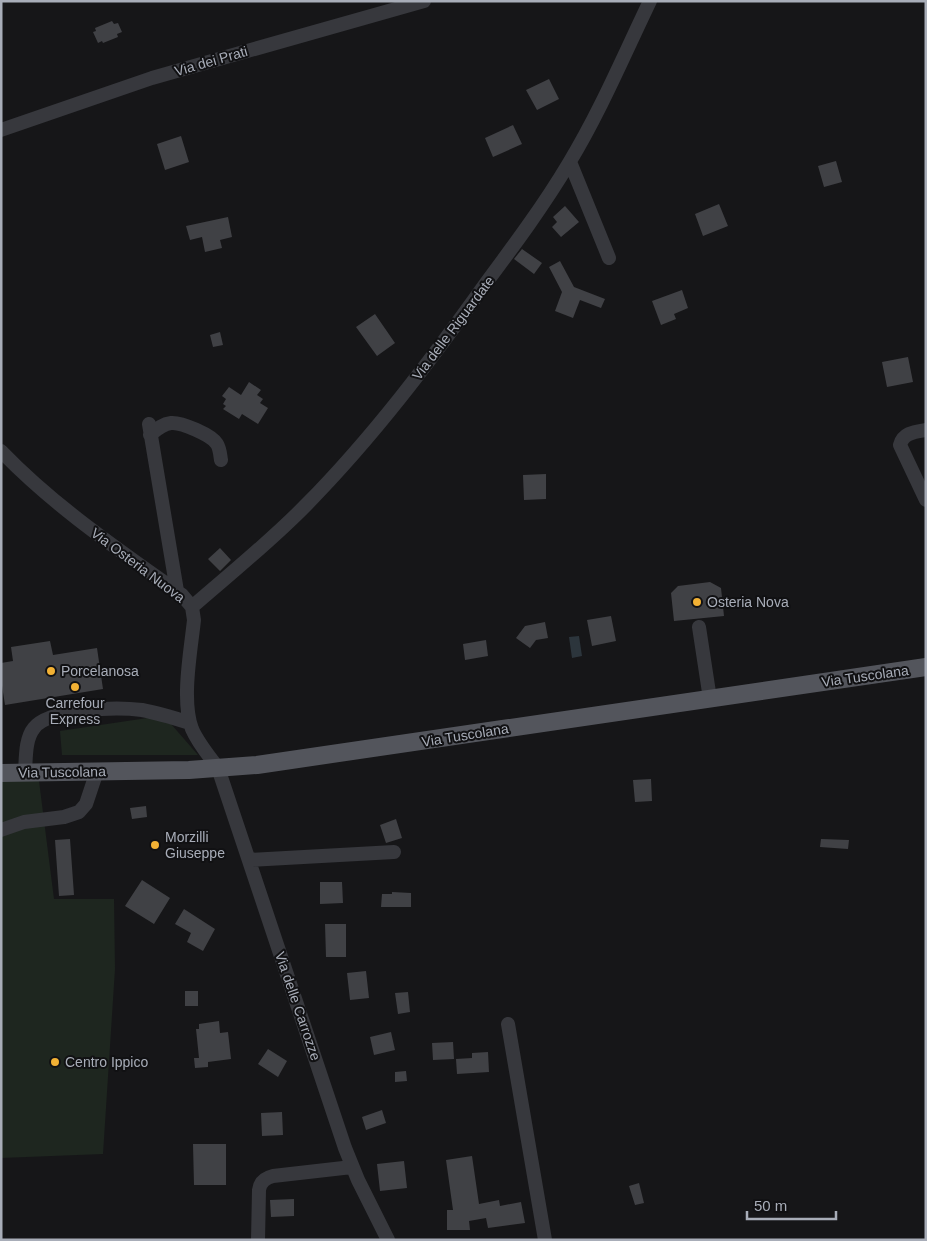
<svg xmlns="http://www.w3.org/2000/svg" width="927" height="1241" viewBox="0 0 927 1241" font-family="Helvetica,sans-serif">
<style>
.green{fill:#1e261f}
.water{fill:#2c353c}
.building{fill:#404145}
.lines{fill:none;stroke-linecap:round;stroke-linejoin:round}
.minor{stroke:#37383d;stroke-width:14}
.major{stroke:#53555c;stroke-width:18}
.poi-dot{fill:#f2b134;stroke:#111113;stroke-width:2}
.labels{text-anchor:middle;stroke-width:4;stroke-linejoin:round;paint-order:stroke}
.street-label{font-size:14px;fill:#a8adb8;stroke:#111113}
.poi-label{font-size:14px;fill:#a8adb8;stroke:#111113;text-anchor:start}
</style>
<rect width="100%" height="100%" fill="#161618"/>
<!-- green -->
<path class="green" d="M 154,717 L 171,724 L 198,755 L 62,755 L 60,731 Z
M 1,781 L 39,781 L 54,899 L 114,899 L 115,969 L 103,1154 L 1,1158 Z"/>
<!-- water -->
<path class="water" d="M 579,636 L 582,656 L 572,658 L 569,637 Z"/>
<!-- building -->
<path class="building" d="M 112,21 L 114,24 L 118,23 L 122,32 L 117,34 L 118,37 L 103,43 L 102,41 L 98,43 L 93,32 L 96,31 L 95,28 Z
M 549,79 L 559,99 L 537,110 L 526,90 Z
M 513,125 L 522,144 L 493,157 L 485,138 Z
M 181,136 L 189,162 L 165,170 L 157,144 Z
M 836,161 L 842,182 L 824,187 L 818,166 Z
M 719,204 L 728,226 L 703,236 L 695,214 Z
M 565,206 L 579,222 L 561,237 L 552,227 L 557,222 L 553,217 Z
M 228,217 L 232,237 L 220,240 L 222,248 L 205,252 L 202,237 L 190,240 L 186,226 Z
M 522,249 L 542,263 L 534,274 L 514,259 Z
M 560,261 L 574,287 L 605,299 L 601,308 L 580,300 L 573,318 L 555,311 L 562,292 L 549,267 Z
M 682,290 L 688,308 L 674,314 L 676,319 L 661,325 L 652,301 Z
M 375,314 L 395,343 L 377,356 L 356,327 Z
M 220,332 L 223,345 L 213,347 L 210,335 Z
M 908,357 L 913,382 L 887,387 L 882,362 Z
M 249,382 L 261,390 L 257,395 L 263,399 L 260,403 L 268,408 L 258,424 L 242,414 L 239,419 L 223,409 L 226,406 L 223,404 L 226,399 L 222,396 L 229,387 L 241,395 Z
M 546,474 L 546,499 L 524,500 L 523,475 Z
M 220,548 L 231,560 L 220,571 L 208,559 Z
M 710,582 L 721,588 L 724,616 L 674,621 L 671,593 L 678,586 Z
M 611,616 L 616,641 L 592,646 L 587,620 Z
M 545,622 L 548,638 L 536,640 L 530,648 L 516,638 L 525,626 Z
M 486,640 L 488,656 L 465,660 L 463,644 Z
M 50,641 L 53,655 L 97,648 L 103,689 L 5,705 L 1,679 L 1,663 L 13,661 L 11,647 Z
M 651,779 L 652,801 L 635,802 L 633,780 Z
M 146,806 L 147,817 L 132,819 L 130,808 Z
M 396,819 L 402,838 L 386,843 L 380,825 Z
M 70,839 L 74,895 L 59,896 L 55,840 Z
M 821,839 L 849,840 L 848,849 L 820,847 Z
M 142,880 L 170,898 L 154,924 L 125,906 Z
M 320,882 L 342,882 L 343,903 L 320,904 Z
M 392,892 L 411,893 L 411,907 L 381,907 L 382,894 L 392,894 Z
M 184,909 L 215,929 L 203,951 L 187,942 L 191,933 L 175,924 Z
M 325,924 L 346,924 L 346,957 L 326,957 Z
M 366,971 L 369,998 L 350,1000 L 347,973 Z
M 185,991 L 198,991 L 198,1006 L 185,1006 Z
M 408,992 L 410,1012 L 398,1014 L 395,993 Z
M 219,1021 L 220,1033 L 228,1032 L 231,1059 L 208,1062 L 208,1067 L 195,1068 L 194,1058 L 199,1058 L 196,1029 L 199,1029 L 199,1024 Z
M 391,1032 L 395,1050 L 374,1055 L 370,1037 Z
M 453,1042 L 454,1059 L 433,1060 L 432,1043 Z
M 268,1049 L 287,1061 L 278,1077 L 258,1064 Z
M 488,1052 L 489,1072 L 457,1074 L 456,1059 L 472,1058 L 472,1053 Z
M 406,1071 L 407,1081 L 395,1082 L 395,1072 Z
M 382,1110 L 386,1123 L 366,1130 L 362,1117 Z
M 282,1112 L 283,1135 L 262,1136 L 261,1113 Z
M 193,1144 L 226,1144 L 226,1185 L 194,1185 Z
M 472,1156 L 479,1204 L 499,1200 L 500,1206 L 521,1202 L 525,1223 L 488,1228 L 486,1218 L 469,1221 L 470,1230 L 447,1230 L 447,1210 L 453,1210 L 446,1160 Z
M 404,1161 L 407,1188 L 380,1191 L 377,1164 Z
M 639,1183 L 644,1203 L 635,1205 L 629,1186 Z
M 294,1199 L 294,1216 L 271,1217 L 270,1200 Z"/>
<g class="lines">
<!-- minor -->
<path class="minor" d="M 1,130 L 152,78 L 424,1
M 570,162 L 609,258
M 149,424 L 177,591
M 926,430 C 914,432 903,433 900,445 L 926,500
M 150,435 C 156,430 162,424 171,423 C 181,422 212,435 217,444 C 220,449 220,454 221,460
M 1,451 C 55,507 119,550 182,595 L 192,607 L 194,620 C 191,649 181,701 192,729 C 198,743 209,756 218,768 L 345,1148 L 358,1180 L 388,1240
M 192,607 C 231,573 271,541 307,504 C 373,437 431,360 486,283 C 515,244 544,205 569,163 C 600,112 624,55 650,1
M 699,627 L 710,699
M 25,772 C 26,758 25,739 34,728 C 49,708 118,707 142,710 C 158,713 174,718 190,723
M 1,830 L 24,822 L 64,817 L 79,812 L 86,804 L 97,771
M 249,860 L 394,852
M 508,1024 L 545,1240
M 258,1240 L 259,1190 C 260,1182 265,1178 273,1176 L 352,1167"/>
<!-- major -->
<path class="major" d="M 1,773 L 189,770 L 257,765 L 926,667"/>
</g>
<!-- markers -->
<g class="poi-dot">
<circle cx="697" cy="602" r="5"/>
<circle cx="51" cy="671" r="5"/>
<circle cx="75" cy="687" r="5"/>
<circle cx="155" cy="845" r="5"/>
<circle cx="55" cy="1062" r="5"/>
</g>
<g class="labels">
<!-- street labels -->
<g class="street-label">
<text transform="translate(211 61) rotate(-16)" y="5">Via dei Prati</text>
<text transform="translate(453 328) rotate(-53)" y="5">Via delle Riguardate</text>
<text transform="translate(138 565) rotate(37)" y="5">Via Osteria Nuova</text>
<text transform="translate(865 676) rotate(-8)" y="5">Via Tuscolana</text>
<text transform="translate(465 735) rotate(-9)" y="5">Via Tuscolana</text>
<text transform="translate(62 772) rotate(-1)" y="5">Via Tuscolana</text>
<text transform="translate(298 1006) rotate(71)" y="5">Via delle Carrozze</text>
</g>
<!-- poi labels -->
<g class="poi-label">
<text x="707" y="607">Osteria Nova</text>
<text x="61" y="676">Porcelanosa</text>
<text x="75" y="708" text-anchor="middle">Carrefour<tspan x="75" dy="16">Express</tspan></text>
<text x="165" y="842">Morzilli<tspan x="165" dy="16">Giuseppe</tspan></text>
<text x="65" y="1067">Centro Ippico</text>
</g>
</g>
<!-- border -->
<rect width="927" height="1241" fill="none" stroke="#a8adb8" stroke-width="5"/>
<!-- scale -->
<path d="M747 1211v8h89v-8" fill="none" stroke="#a8adb8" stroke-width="2.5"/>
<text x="754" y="1211" font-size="15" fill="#a8adb8" stroke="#111113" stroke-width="4" paint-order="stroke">50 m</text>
</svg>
